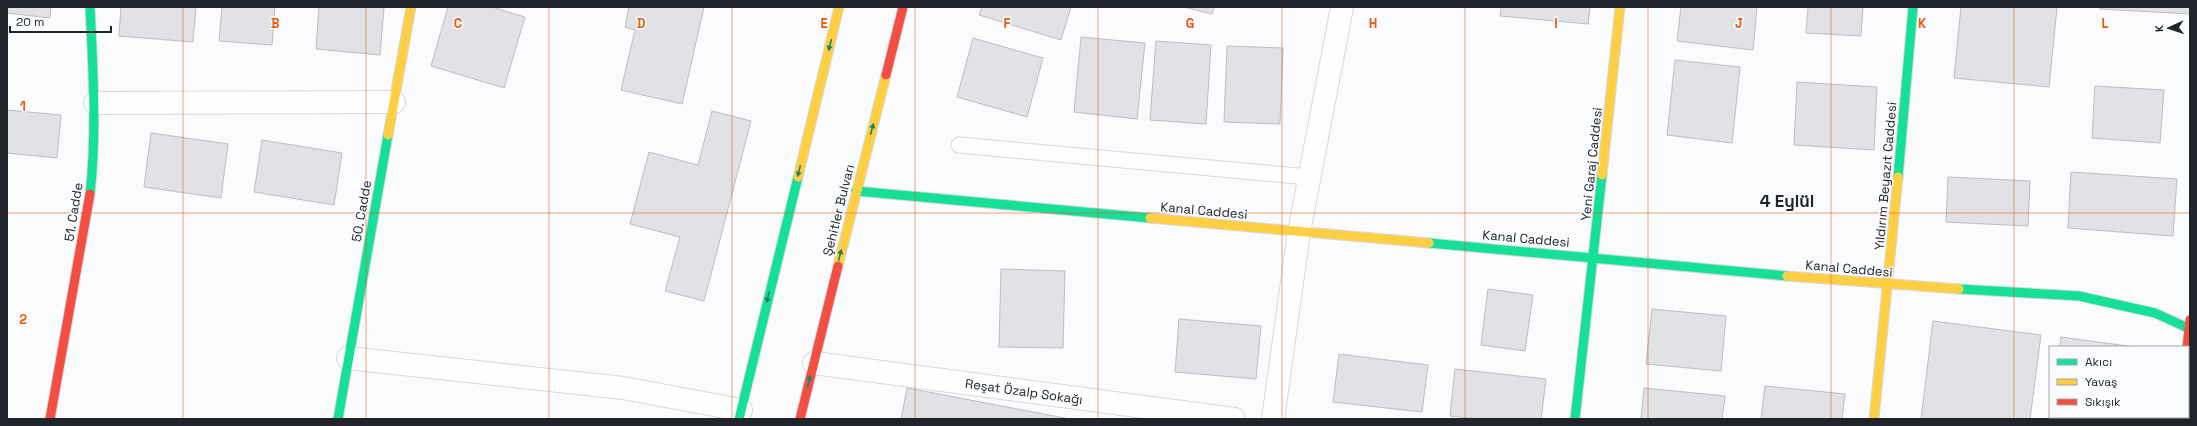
<svg xmlns="http://www.w3.org/2000/svg" width="2197" height="426" viewBox="0 0 2197 426" font-family="'Space Grotesk',sans-serif">
<style>
.building{fill:#e1e2e6;stroke:#bbbdc0}
.lines{fill:none;stroke-linecap:round;stroke-linejoin:round}
.lane-casing{stroke:#d6d8dd;stroke-width:17}
.street-casing{stroke:#d6d8dd;stroke-width:24}
.fast-casing{stroke:#d6d8dd;stroke-width:11}
.slow-casing{stroke:#d6d8dd;stroke-width:11}
.jam-casing{stroke:#d6d8dd;stroke-width:11}
.lane{stroke:#fefeff;stroke-width:15}
.street{stroke:#fefeff;stroke-width:22}
.fast{stroke:#16e098;stroke-width:9}
.slow{stroke:#ffcf43;stroke-width:9}
.jam{stroke:#f24e42;stroke-width:9}
.oneway{fill:#1c8262}
.grid{fill:none;stroke:#e8590c;stroke-width:1;stroke-opacity:0.55}
.labels{text-anchor:middle;stroke-width:3;stroke-linejoin:round;paint-order:stroke}
.street-label{font-size:13px;fill:#21242b;stroke:#f9fbfe}
.district-label{font-size:17px;font-weight:bold;fill:#21242b;stroke:#f9fbfe}
.grid-label{font-size:13px;text-anchor:middle;font-weight:bold;fill:#e8590c;stroke:#f9fbfe;stroke-width:3;stroke-linejoin:round;paint-order:stroke}
</style>
<rect width="100%" height="100%" fill="#fafbfd"/>
<!-- building -->
<path class="building" d="M 7,7 L 51,7 L 50,18 L 7,13 Z
M 121,7 L 196,7 L 193,42 L 119,36 Z
M 222,7 L 275,7 L 272,45 L 219,41 Z
M 319,7 L 384,7 L 380,55 L 316,49 Z
M 448,7 L 492,7 L 525,17 L 504,88 L 431,66 Z
M 629,7 L 704,7 L 682,104 L 621,90 L 635,30 L 625,27 Z
M 982,7 L 1071,7 L 1061,40 L 979,15 Z
M 1184,7 L 1214,7 L 1212,14 Z
M 1501,7 L 1590,7 L 1588,24 L 1500,16 Z
M 1681,7 L 1757,7 L 1753,50 L 1677,41 Z
M 1808,7 L 1863,7 L 1861,36 L 1806,33 Z
M 1961,7 L 2057,7 L 2049,87 L 1954,78 Z
M 2100,7 L 2190,7 L 2190,14 L 2100,9 Z
M 1081,37 L 1145,43 L 1137,119 L 1074,112 Z
M 973,38 L 1043,58 L 1027,117 L 957,97 Z
M 1156,41 L 1211,45 L 1206,124 L 1150,120 Z
M 1227,46 L 1283,48 L 1280,124 L 1224,122 Z
M 1675,60 L 1740,67 L 1732,143 L 1667,135 Z
M 1797,82 L 1877,87 L 1874,150 L 1794,145 Z
M 2095,86 L 2164,90 L 2160,143 L 2092,138 Z
M 7,110 L 61,115 L 57,158 L 7,153 Z
M 712,111 L 751,121 L 704,301 L 665,291 L 680,237 L 630,224 L 649,152 L 698,165 Z
M 151,133 L 228,144 L 221,198 L 144,187 Z
M 262,140 L 342,153 L 334,205 L 254,192 Z
M 2071,172 L 2177,179 L 2173,236 L 2068,228 Z
M 1948,177 L 2030,181 L 2028,226 L 1946,222 Z
M 1001,269 L 1065,271 L 1063,348 L 999,347 Z
M 1488,289 L 1533,295 L 1525,351 L 1481,345 Z
M 1652,309 L 1726,316 L 1721,371 L 1646,364 Z
M 1179,319 L 1261,326 L 1256,379 L 1175,372 Z
M 1933,321 L 2041,335 L 2030,419 L 1921,419 Z
M 2061,337 L 2135,347 L 2060,347 Z
M 1339,354 L 1428,365 L 1422,412 L 1333,402 Z
M 1455,369 L 1546,379 L 1541,419 L 1478,419 L 1450,416 Z
M 1765,386 L 1845,394 L 1842,419 L 1761,419 Z
M 907,388 L 1070,419 L 901,419 Z
M 1644,388 L 1725,396 L 1722,419 L 1641,419 Z
M 2050,413 L 2050,417 L 2150,417 L 2150,419 L 2049,419 Z"/>
<g class="lines">
<!-- lane casing -->
<g class="lane-casing">
<path id="lane" d="M 959,145 L 1309,177"/>
</g>
<!-- street casing -->
<g class="street-casing">
<path id="street" d="M 95,103 L 394,102
M 348,358 L 623,388 L 741,410
M 814,363 L 1234,419
M 1273,419 L 1299,232 L 1342,7"/>
</g>
<!-- fast casing -->
<g class="fast-casing">
<path id="fast" d="M 90,7 C 93,70 97,131 90,194
M 1898,177 L 1913,7
M 856,191 L 1150,218
M 1429,243 L 1787,276
M 1959,289 L 2079,296 L 2155,313 L 2190,329
M 338,419 L 388,135
M 739,419 L 798,177
M 1575,419 L 1602,175"/>
</g>
<!-- slow casing -->
<g class="slow-casing">
<path id="slow" d="M 388,135 L 411,7
M 1602,175 L 1620,7
M 798,177 L 839,7
M 1150,218 L 1429,243
M 838,266 L 886,75
M 1787,276 L 1959,289
M 1874,419 L 1898,177"/>
</g>
<!-- jam casing -->
<g class="jam-casing">
<path id="jam" d="M 886,75 L 903,7
M 2187,347 L 2190,320
M 2179,417 L 2179,419
M 50,419 L 90,194
M 800,419 L 838,266"/>
</g>
<!-- lane -->
<use href="#lane" class="lane"/>
<!-- street -->
<use href="#street" class="street"/>
<!-- fast -->
<use href="#fast" class="fast"/>
<!-- slow -->
<use href="#slow" class="slow"/>
<!-- jam -->
<use href="#jam" class="jam"/>
</g>
<!-- one-way arrows -->
<defs><path id="oneway-solid" d="M-6-.8H1V-3.2L6.5 0L1 3.2V.8H-6Z"/></defs>
<g class="oneway">
<use href="#oneway-solid" transform="translate(830 45) rotate(104)"/>
<use href="#oneway-solid" transform="translate(872 129) rotate(-75)"/>
<use href="#oneway-solid" transform="translate(799 171) rotate(104)"/>
<use href="#oneway-solid" transform="translate(840 255) rotate(-76)"/>
<use href="#oneway-solid" transform="translate(768 297) rotate(104)"/>
<use href="#oneway-solid" transform="translate(809 381) rotate(-76)"/>
</g>
<!-- grid -->
<path class="grid" d="M 183,7 L 183,419M 366,7 L 366,419M 549,7 L 549,419M 732,7 L 732,419M 915,7 L 915,419M 1098,7 L 1098,419M 1282,7 L 1282,419M 1465,7 L 1465,419M 1648,7 L 1648,419M 1831,7 L 1831,419M 2014,7 L 2014,419M 7,213 L 2190,213"/>
<g class="labels">
<!-- street labels -->
<g class="street-label">
<text transform="translate(1591 164) rotate(-84)" y="5">Yeni Garaj Caddesi</text>
<text transform="translate(1885 176) rotate(-85)" y="5">Yıldırım Beyazıt Caddesi</text>
<text transform="translate(838 210) rotate(-76)" y="5">Şehitler Bulvarı</text>
<text transform="translate(1204 210) rotate(5)" y="5">Kanal Caddesi</text>
<text transform="translate(361 211) rotate(-80)" y="5">50. Cadde</text>
<text transform="translate(73 212) rotate(-81)" y="5">51. Cadde</text>
<text transform="translate(1526 238) rotate(5)" y="5">Kanal Caddesi</text>
<text transform="translate(1849 268) rotate(5)" y="5">Kanal Caddesi</text>
<text transform="translate(1024 391) rotate(8)" y="5">Reşat Özalp Sokağı</text>
</g>
<!-- district labels -->
<g class="district-label">
<text x="1787" y="207">4 Eylül</text>
</g>
</g>
<g class="grid-label">
<text x="275" y="28">B</text>
<text x="458" y="28">C</text>
<text x="641" y="28">D</text>
<text x="824" y="28">E</text>
<text x="1007" y="28">F</text>
<text x="1190" y="28">G</text>
<text x="1373" y="28">H</text>
<text x="1556" y="28">I</text>
<text x="1739" y="28">J</text>
<text x="1922" y="28">K</text>
<text x="2105" y="28">L</text>
<text x="23" y="111">1</text>
<text x="23" y="324">2</text>
</g>
<!-- border -->
<rect width="2197" height="426" fill="none" stroke="#21242b" stroke-width="16"/>
<!-- legend -->
<rect x="2049" y="346" width="140" height="72" fill="#f9fbfe" stroke="#a3a5aa"/>
<rect x="2057" y="359" width="20" height="6" fill="#16e098" stroke="#a3a5aa"/>
<text x="2085" y="366" font-size="12" fill="#21242b">Akıcı</text>
<rect x="2057" y="379" width="20" height="6" fill="#ffcf43" stroke="#a3a5aa"/>
<text x="2085" y="386" font-size="12" fill="#21242b">Yavaş</text>
<rect x="2057" y="399" width="20" height="6" fill="#f24e42" stroke="#a3a5aa"/>
<text x="2085" y="406" font-size="12" fill="#21242b">Sıkışık</text>
<!-- north arrow -->
<g transform="translate(2169 28) rotate(267)" stroke="#f9fbfe" stroke-width="3" paint-order="stroke">
<path d="M0-3L7 15L0 10L-7 15Z" fill="#21242b"/>
<text y="-6" font-size="11" font-weight="bold" text-anchor="middle" fill="#21242b">K</text>
</g>
<!-- scale -->
<path d="M10 26v6h101v-6" fill="none" stroke="#21242b" stroke-width="2"/>
<text x="16" y="26" font-size="12" fill="#21242b" stroke="#f9fbfe" stroke-width="3" paint-order="stroke">20 m</text>
</svg>
